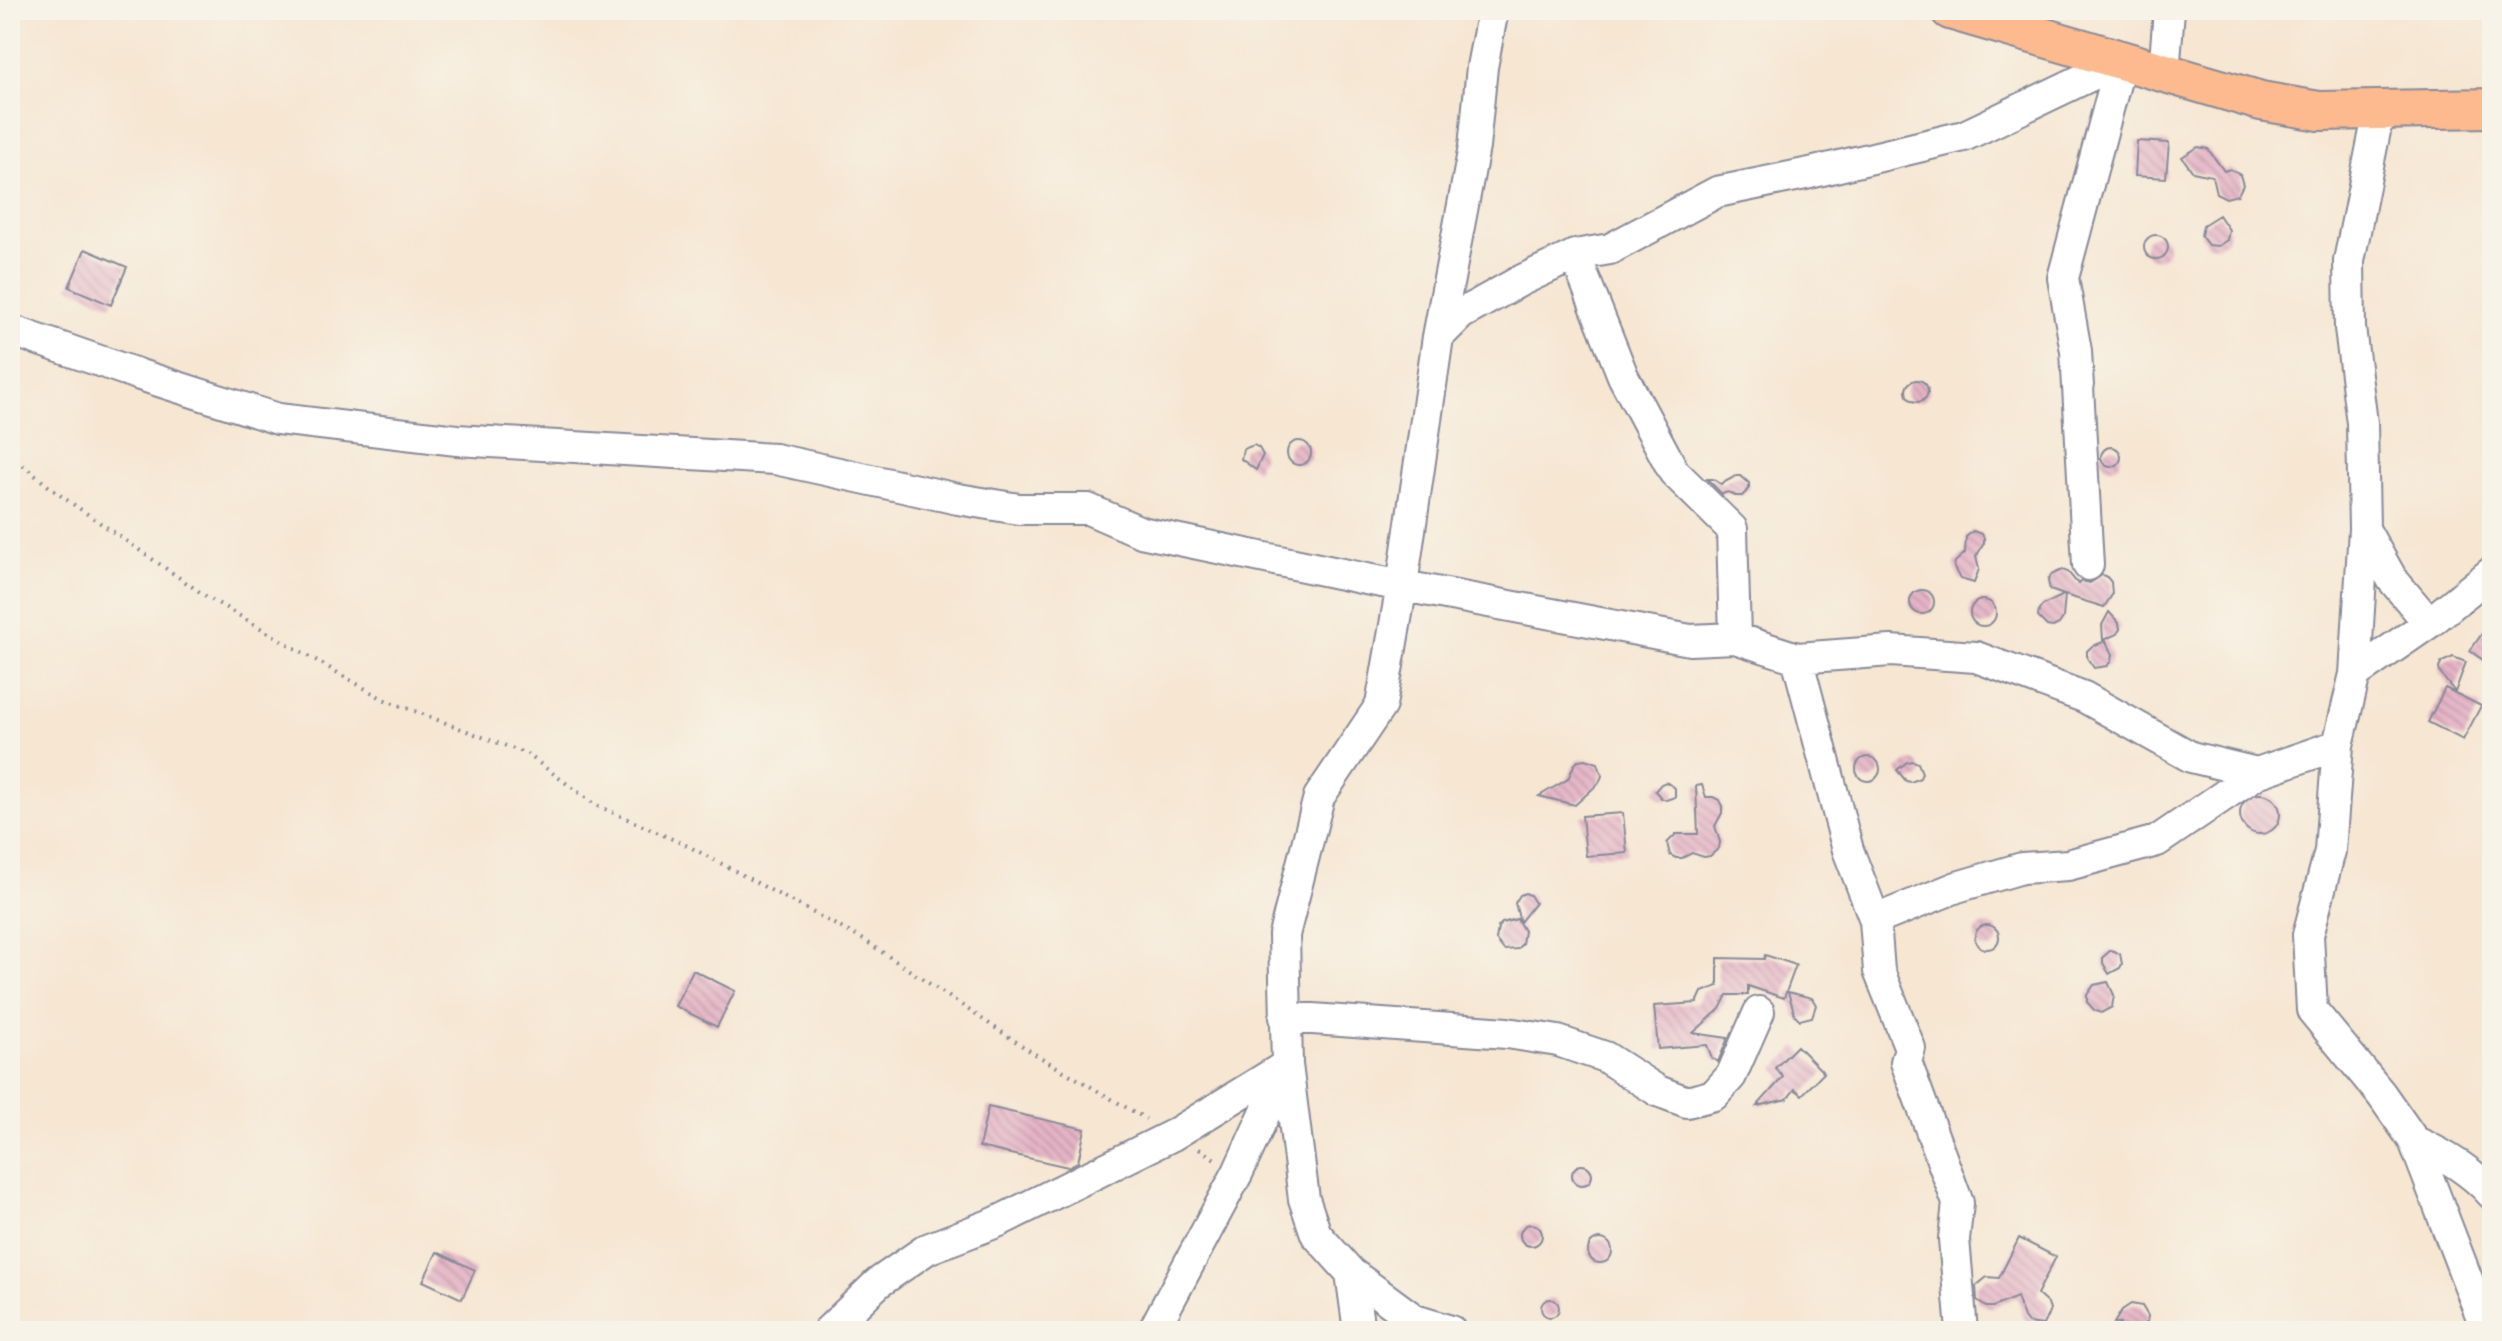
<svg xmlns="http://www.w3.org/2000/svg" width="2502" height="1341" viewBox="0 0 2502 1341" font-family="Kalam,sans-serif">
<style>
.building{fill:url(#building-back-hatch)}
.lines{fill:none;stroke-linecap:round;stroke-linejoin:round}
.minor-casing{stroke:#888a98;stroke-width:34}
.major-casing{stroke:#888a98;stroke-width:42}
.path{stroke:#888a98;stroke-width:4;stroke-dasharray:2 6;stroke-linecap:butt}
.minor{stroke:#fff;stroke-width:30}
.major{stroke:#fcba8e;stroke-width:38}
</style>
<defs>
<pattern id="building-back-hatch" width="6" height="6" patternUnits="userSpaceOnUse" patternTransform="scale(2)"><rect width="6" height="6" fill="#e4b3c5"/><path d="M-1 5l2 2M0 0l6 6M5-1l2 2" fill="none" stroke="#c39aac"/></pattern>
</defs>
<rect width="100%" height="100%" fill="#f7f3e8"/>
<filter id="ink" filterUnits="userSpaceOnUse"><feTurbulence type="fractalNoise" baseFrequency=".0125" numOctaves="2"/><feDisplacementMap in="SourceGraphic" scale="16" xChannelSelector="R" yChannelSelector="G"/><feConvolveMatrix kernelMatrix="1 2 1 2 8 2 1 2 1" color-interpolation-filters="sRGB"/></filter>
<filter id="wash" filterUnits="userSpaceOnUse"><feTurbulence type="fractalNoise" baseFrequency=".006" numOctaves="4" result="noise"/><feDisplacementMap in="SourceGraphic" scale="32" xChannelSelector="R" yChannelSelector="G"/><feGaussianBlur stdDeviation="1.8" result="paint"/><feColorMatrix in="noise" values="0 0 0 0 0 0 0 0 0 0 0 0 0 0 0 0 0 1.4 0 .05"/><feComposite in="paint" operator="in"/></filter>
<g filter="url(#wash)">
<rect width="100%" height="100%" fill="#f6e6d2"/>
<g id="blocks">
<!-- building -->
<path class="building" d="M 2137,141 L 2169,143 L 2166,178 L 2135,176 Z
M 2198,147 L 2208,149 L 2224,171 L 2230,169 L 2240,175 L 2243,185 L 2238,195 L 2226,198 L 2216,193 L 2212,176 L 2193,172 L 2182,157 Z
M 2219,215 L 2229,230 L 2227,240 L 2218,246 L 2208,245 L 2201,236 L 2203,225 Z
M2144 247a12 12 0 1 1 24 0a12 12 0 1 1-24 0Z
M 85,249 L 127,267 L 111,305 L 69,287 Z
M1906 391a11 11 0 1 1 22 0a11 11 0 1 1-22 0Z
M1287 453a12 12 0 1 1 24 0a12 12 0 1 1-24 0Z
M 1254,445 L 1259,448 L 1263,455 L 1256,470 L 1241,459 L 1243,449 Z
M2101 457a10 10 0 1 1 20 0a10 10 0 1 1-20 0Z
M 1736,476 L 1741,476 L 1749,483 L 1749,489 L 1742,496 L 1736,496 L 1728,492 L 1722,494 L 1707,479 L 1713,479 L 1721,484 Z
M 1973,531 L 1982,534 L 1984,538 L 1984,543 L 1976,557 L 1979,569 L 1974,583 L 1960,579 L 1954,568 L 1955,562 L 1965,553 L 1966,537 Z
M 2062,570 L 2068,572 L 2078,584 L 2081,581 L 2090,583 L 2102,575 L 2106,576 L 2111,582 L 2112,595 L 2104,607 L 2065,595 L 2063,618 L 2059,624 L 2053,627 L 2047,626 L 2038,617 L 2039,610 L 2043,605 L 2064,595 L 2050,590 L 2048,581 L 2051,575 Z
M1910 602a12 12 0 1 1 24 0a12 12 0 1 1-24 0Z
M1970 613a13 13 0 1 1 26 0a13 13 0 1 1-26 0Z
M 2109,612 L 2119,623 L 2120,629 L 2117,634 L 2103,640 L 2102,625 Z
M 2492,619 L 2492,666 L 2470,651 Z
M 2106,641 L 2112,655 L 2111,661 L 2107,666 L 2094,668 L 2087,658 L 2087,651 L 2092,646 Z
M 2453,657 L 2466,662 L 2455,692 L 2440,673 L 2439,668 L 2442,662 Z
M 2445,688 L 2481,706 L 2463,740 L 2428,722 Z
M1856 769a12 12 0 1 1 24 0a12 12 0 1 1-24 0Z
M 1585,759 L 1598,763 L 1602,776 L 1599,783 L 1575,805 L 1539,796 L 1568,779 L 1574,765 L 1579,760 Z
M 1913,761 L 1918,763 L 1922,773 L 1920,778 L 1911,782 L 1906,781 L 1897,770 L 1907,762 Z
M 1666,782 L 1675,788 L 1675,797 L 1666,800 L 1661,798 L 1655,791 L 1661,784 Z
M 1702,785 L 1706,797 L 1713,797 L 1719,800 L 1722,806 L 1722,813 L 1715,826 L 1720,842 L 1719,848 L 1710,856 L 1704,857 L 1692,853 L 1682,858 L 1676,858 L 1670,855 L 1667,843 L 1676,834 L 1698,834 L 1696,786 Z
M2240 814a20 20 0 1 1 40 0a20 20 0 1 1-40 0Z
M 1623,813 L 1627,853 L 1586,856 L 1582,816 Z
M 1525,893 L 1530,895 L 1535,903 L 1520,922 L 1515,903 L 1520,895 Z
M 1517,919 L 1524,931 L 1522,944 L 1517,949 L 1504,950 L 1496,940 L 1498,927 L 1502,923 Z
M1975 937a12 12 0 1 1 24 0a12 12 0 1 1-24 0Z
M 2111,950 L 2120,954 L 2122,964 L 2120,968 L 2109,974 L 2103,963 L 2103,957 Z
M 1765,955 L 1796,965 L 1784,998 L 1748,986 L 1748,995 L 1727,995 L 1720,1009 L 1693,1033 L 1728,1038 L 1718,1062 L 1712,1058 L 1707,1045 L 1658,1049 L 1654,1006 L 1697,1003 L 1702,992 L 1718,986 L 1718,958 L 1764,959 Z
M 693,970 L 735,991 L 717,1027 L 675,1006 Z
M 2108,982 L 2114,995 L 2112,1007 L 2101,1013 L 2095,1011 L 2087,1002 L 2087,995 L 2094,985 Z
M 1788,992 L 1812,998 L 1816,1005 L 1812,1017 L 1800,1020 L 1795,1015 Z
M 1797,1046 L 1824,1073 L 1802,1095 L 1795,1089 L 1787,1099 L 1757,1106 L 1783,1077 L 1775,1068 Z
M 988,1107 L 1085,1129 L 1078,1162 L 1068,1167 L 979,1147 Z
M1572 1175a10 10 0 1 1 20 0a10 10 0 1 1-20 0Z
M1520 1235a11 11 0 1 1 22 0a11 11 0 1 1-22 0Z
M 2019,1238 L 2056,1257 L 2037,1294 L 2048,1304 L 2050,1310 L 2043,1325 L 2028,1323 L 2024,1318 L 2017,1297 L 1993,1307 L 1986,1307 L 1977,1301 L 1976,1286 L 1987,1277 L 1999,1278 Z
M1588 1251a12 12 0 1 1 24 0a12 12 0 1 1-24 0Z
M 437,1252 L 475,1270 L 462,1299 L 423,1281 Z
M1541 1308a9 9 0 1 1 18 0a9 9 0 1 1-18 0Z
M 2131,1304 L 2142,1306 L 2148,1316 L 2147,1322 L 2138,1330 L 2119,1331 L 2120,1323 L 2114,1323 L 2122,1310 Z"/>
</g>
</g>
<g filter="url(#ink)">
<use href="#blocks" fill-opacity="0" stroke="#888a98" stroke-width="2"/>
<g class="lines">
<!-- minor casing -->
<g class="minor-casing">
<path id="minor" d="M 2164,73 L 2169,10
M 2379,111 L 2349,261 L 2350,328 L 2362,423 L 2364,529 L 2355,674 L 2338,745 L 2330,851 L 2308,935 L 2312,1010 L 2381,1094 L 2414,1141 L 2487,1331
M 1575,255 L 1623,376 L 1674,472 L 1732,529 L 1735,638
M 10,330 L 140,375 L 278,419 L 457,440 L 775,459 L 958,499 L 1019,509 L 1088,509 L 1141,532 L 1366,579 L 1690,640 L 1735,638 L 1797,658 L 1891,651 L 1976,657 L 2084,697 L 2191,757 L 2257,773
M 1438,337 L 1461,314 L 1520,281 L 1575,255 L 1610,249 L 1717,192 L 1810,173 L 1964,136 L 2121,61
M 2364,529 L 2392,579 L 2429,623
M 2088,565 L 2076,351 L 2063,278 L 2121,61
M 1797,658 L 1848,850 L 1875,920 L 1879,971 L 1910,1048 L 1906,1062 L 1958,1203 L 1954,1239 L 1962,1331
M 2355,674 L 2429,623 L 2492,572
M 1875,920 L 1957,887 L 2022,868 L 2068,865 L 2157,841 L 2257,773 L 2338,745
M 1285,1017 L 1507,1033 L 1558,1041 L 1605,1057 L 1658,1091 L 1687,1102 L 1714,1095 L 1731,1076 L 1759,1012
M 2414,1141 C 2443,1154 2471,1170 2492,1194
M 1351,1273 L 1415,1320 L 1451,1331
M 828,1331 L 878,1283 L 927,1249 L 997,1222 L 1173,1135 L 1287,1065
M 1153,1331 L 1238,1172 L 1287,1065
M 1359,1331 L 1351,1273 L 1316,1234 L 1304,1199 L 1287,1065 L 1284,935 L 1319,797 L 1381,705 L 1402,585 L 1438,337 L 1474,147 L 1482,67 L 1493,10"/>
</g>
<!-- major casing -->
<g class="major-casing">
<path id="major" d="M 1950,10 L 2261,101 L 2319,111 L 2492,108"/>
</g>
<!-- path -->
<path class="path" d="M 10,455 L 57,493 L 207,597 L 383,699 L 527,754 L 594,804 L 690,847 L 864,940 L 1033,1053 L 1146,1119
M 1199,1149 L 1215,1159"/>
<!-- minor -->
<use href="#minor" class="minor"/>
<!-- major -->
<use href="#major" class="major"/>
</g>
</g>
<!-- margin -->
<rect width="2502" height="1341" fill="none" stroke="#f7f3e8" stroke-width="40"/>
</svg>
